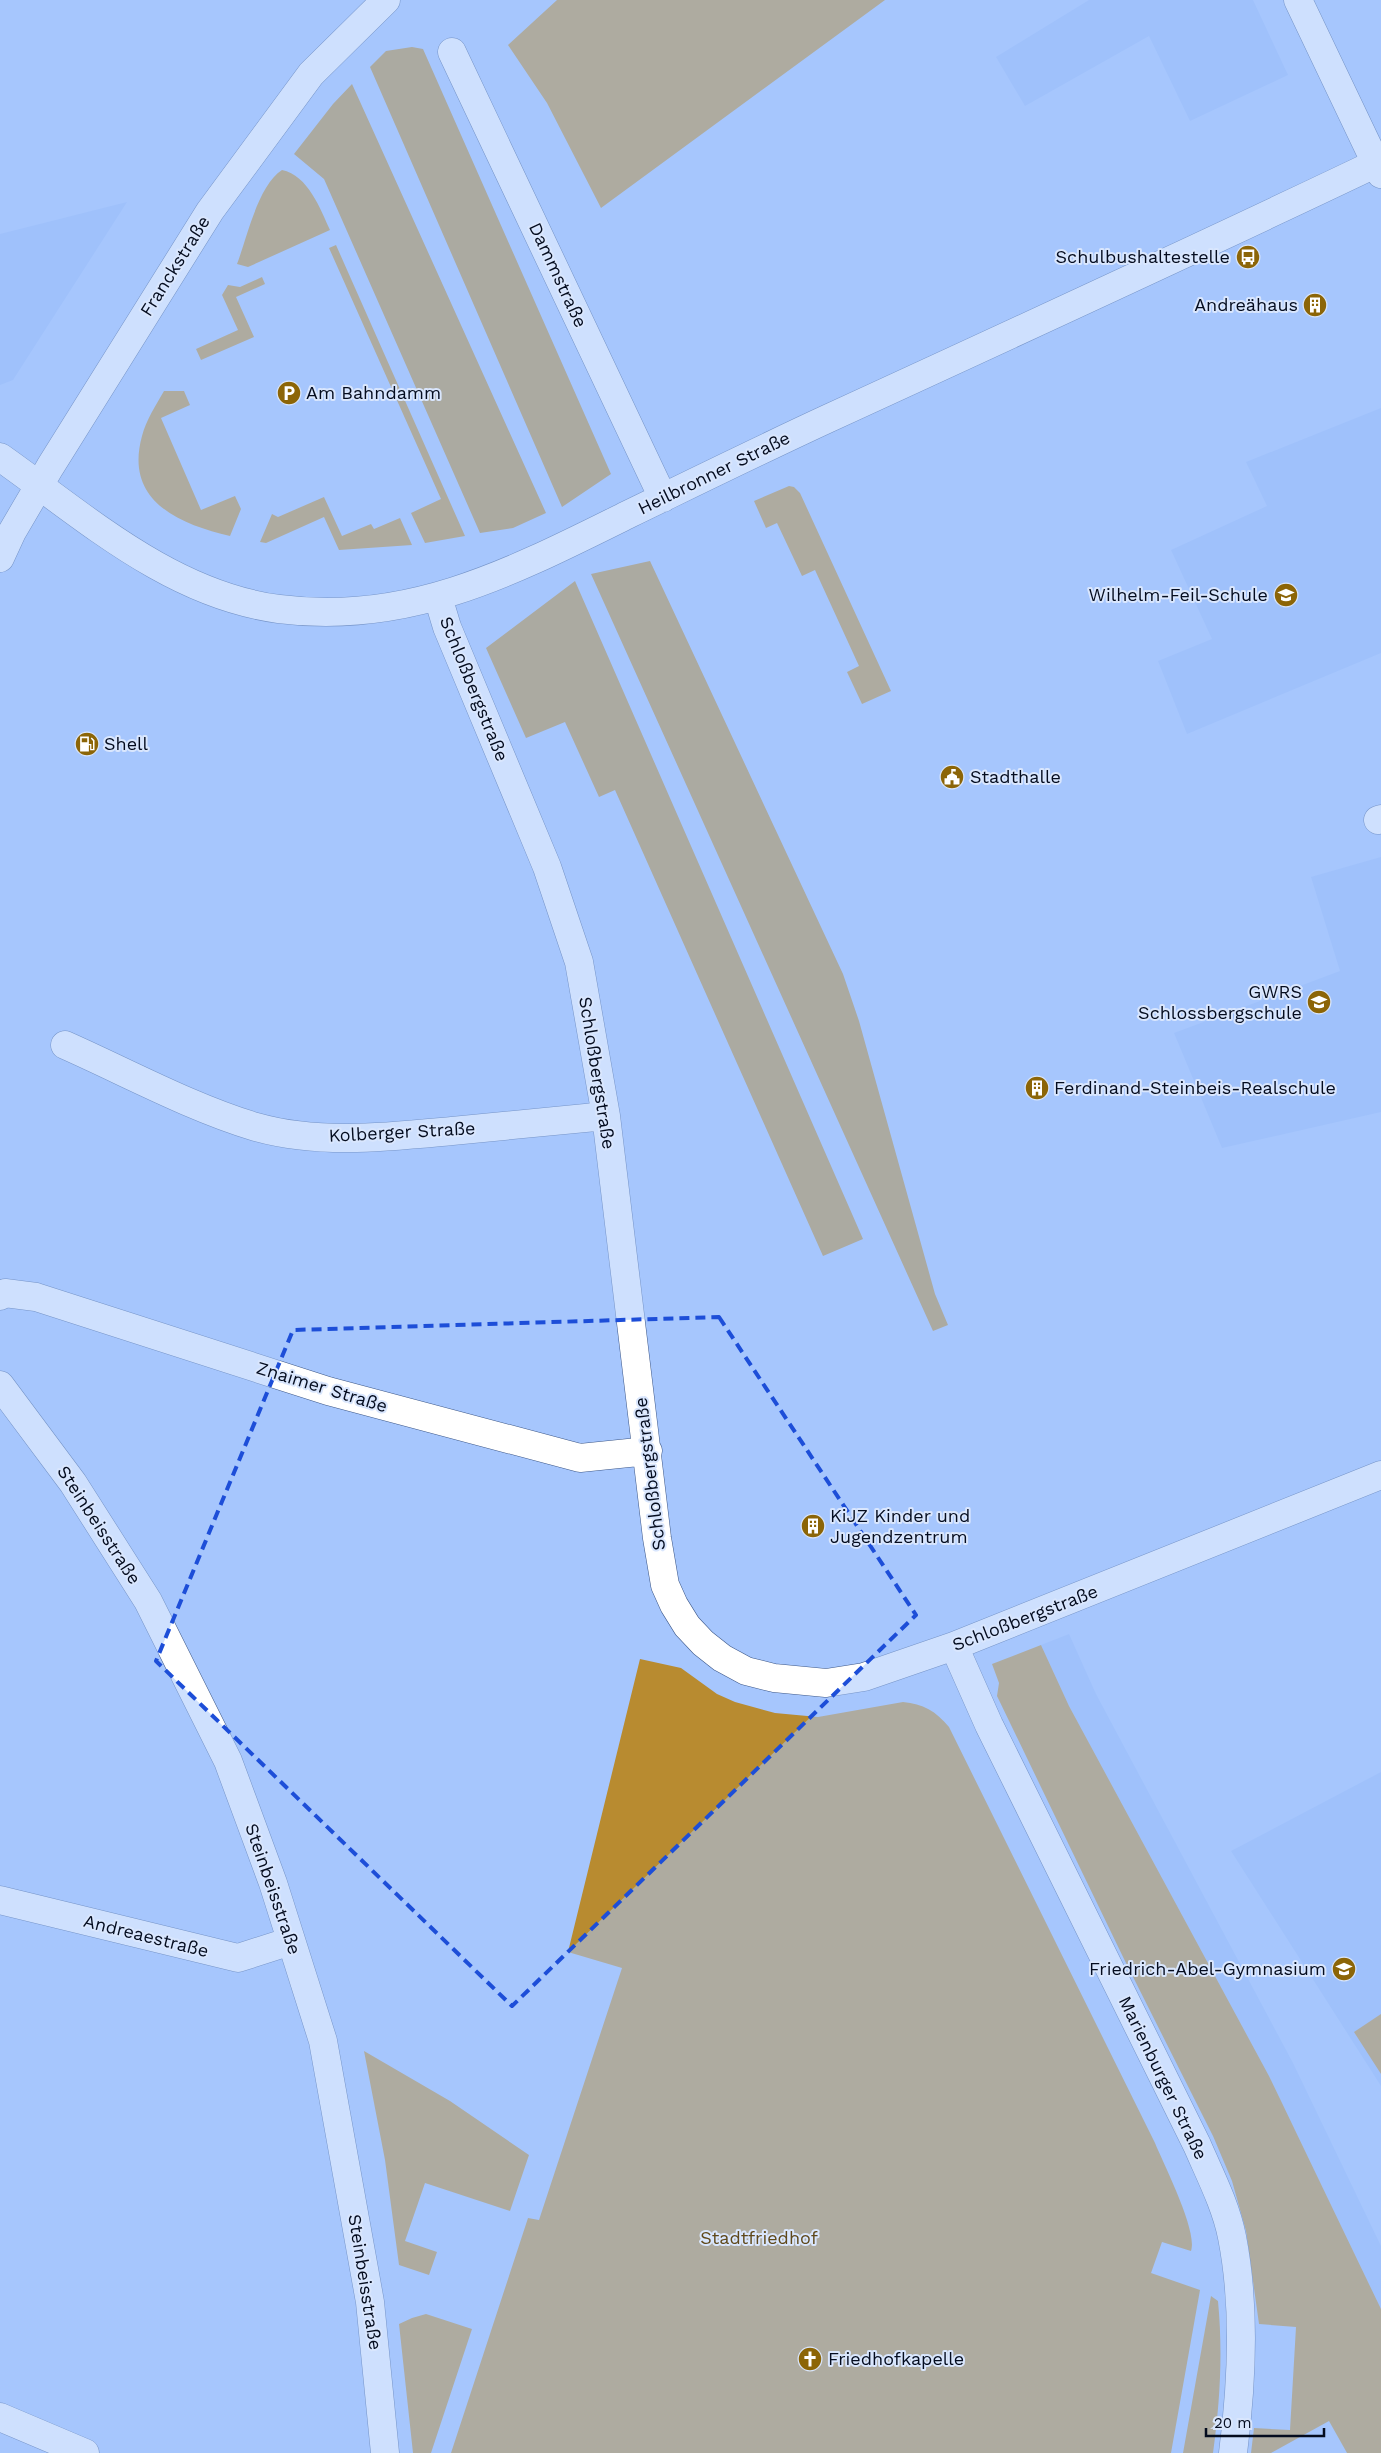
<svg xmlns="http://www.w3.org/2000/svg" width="1381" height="2453" viewBox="0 0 1381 2453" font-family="'Work Sans',sans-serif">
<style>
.built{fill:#98baf8}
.green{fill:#b88b30}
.forest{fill:#b28731}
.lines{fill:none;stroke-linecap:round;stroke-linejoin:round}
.street-casing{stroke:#3c5788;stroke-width:29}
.secondary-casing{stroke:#3c5788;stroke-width:29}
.street{stroke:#fff;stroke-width:28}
.secondary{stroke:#fff;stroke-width:28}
.marked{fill:none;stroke:#1d4ed8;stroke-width:4;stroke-dasharray:10 6;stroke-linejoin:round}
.labels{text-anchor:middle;stroke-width:4;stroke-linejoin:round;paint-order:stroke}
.poi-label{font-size:18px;fill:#040c1f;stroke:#d9e6fd;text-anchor:start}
.street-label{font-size:18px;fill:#040c1f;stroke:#d9e6fd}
.park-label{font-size:18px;fill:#5f481a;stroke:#d9e6fd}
</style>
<rect width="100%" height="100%" fill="#a6c6fd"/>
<!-- built -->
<path class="built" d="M 1089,0 L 1253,0 L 1288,75 L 1190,121 L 1149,36 L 1025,106 L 996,57 Z
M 127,202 L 13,380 L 0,385 L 0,234 Z
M 1381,408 L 1381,653 L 1187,734 L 1158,661 L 1212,639 L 1171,550 L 1267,506 L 1246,462 Z
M 1381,857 L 1381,1112 L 1222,1148 L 1174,1033 L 1340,971 L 1311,877 Z
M 1069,1634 L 1096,1694 L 1293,2063 L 1381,2246 L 1381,2309 L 1269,2076 L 1069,1706 L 1041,1645 Z
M 1381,1772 L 1381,2086 L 1231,1851 Z"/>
<!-- green -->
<path class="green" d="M 557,0 L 885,0 L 601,208 L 547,103 L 508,45 Z
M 282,170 C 308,175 321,210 330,230 L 248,267 L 237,264 C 247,238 258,185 282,170 Z
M 336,245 L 465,536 L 425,543 L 411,513 L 441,499 L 329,248 Z
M 262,277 L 265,284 L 236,297 L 254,337 L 201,360 L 196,349 L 238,330 L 222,295 L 228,285 L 240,287 Z
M 164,391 L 184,391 L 190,405 L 161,418 L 201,510 L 235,496 L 241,509 L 230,536 C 179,524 124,501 142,436 C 146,420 156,405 164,391 Z
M 789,486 L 794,487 L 800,493 L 891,691 L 862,704 L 847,672 L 859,666 L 815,570 L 802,576 L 777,523 L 766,528 L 754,501 Z
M 324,497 L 342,536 L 371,524 L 374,529 L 400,518 L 412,545 L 339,550 L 324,517 L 266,543 L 260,542 L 272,514 L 278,517 Z
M 1041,1645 L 1069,1706 L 1269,2076 L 1381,2309 L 1381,2453 L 1347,2453 L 1329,2421 L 1271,2453 L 1251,2453 L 1254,2428 L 1290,2430 L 1296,2327 L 1259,2324 L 1246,2231 L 1232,2181 L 1213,2136 L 1124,1959 L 997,1696 L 999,1683 L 992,1664 Z
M 640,1659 L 681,1668 L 717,1694 L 735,1702 L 775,1713 L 818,1717 L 903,1702 C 923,1704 936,1711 949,1727 L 1155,2143 C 1164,2165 1198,2231 1191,2251 L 1162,2242 L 1151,2273 L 1200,2290 L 1171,2453 L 451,2453 L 528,2218 L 539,2220 L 622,1968 L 568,1952 Z
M 1381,2014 L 1381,2074 L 1354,2032 Z
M 364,2051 L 450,2101 L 529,2155 L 510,2211 L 425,2183 L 405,2241 L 437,2252 L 429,2275 L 399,2265 L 385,2160 Z
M 1211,2296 L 1218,2301 C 1223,2353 1220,2402 1213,2453 L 1183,2453 Z
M 426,2314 L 472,2329 L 431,2453 L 413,2453 L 399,2324 L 412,2318 Z"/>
<!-- forest -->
<path class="forest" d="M 412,47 L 423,49 L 611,474 L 562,507 L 370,67 L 386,51 Z
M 352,84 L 546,513 L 513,528 L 480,533 L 324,179 L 294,154 L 333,104 Z
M 650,561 L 843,974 L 859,1021 L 935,1294 L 948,1325 L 933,1331 L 591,574 Z
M 575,581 L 863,1239 L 823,1256 L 615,790 L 599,797 L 565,722 L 526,738 L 486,648 Z"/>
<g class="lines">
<!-- street casing -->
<g class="street-casing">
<path id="street" d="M 1298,0 L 1381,174
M 452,52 L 663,498
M 0,457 C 85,517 171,595 279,609 C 409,626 514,571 627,515 C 693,483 760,450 827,419 C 1012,334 1197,249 1381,161
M 438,597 L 447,627 L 547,867 L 579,962 L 606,1116 L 657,1538 L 665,1585 L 674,1605 L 687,1626 L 703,1643 L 722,1658 L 746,1671 L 774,1678 L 826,1683 L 864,1677 L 954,1646 L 1381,1475
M 1378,820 L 1381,819
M 65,1045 C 126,1072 192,1108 256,1127 C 319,1145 388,1137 452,1131 C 503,1126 554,1121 606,1116
M 0,1296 L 5,1293 L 36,1297 L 328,1391 L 580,1458 L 648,1451
M 0,1385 L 73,1483 L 148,1601 L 228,1761 L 273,1883 L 323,2041 L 370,2302 L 385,2453
M 954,1646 L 989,1725 L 1197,2145 C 1210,2175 1226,2206 1232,2237 C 1246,2308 1242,2383 1233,2453
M 0,1900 L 238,1958 L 291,1941
M 0,2417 L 85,2453"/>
</g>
<!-- secondary casing -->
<g class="secondary-casing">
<path id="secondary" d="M 0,558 L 12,532 L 50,467 L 210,211 L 311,74 L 386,0"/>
</g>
<!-- street -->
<use href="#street" class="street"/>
<!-- secondary -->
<use href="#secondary" class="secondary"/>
</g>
<!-- marked area -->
<path d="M0 0H1381V2453H0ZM 719,1317 L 916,1615 L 512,2006 L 156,1661 L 293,1330 Z" fill="#a6c6fd" fill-opacity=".55" fill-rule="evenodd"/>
<path class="marked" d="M 719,1317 L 916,1615 L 512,2006 L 156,1661 L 293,1330 Z"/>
<!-- icons -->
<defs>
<g id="bus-disc" transform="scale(1.25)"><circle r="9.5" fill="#8c6507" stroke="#d9e6fd"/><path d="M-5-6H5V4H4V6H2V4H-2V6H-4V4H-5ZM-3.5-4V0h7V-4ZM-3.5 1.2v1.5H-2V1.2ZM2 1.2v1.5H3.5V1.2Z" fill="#fff"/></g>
<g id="building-disc" transform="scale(1.25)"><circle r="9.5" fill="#8c6507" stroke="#d9e6fd"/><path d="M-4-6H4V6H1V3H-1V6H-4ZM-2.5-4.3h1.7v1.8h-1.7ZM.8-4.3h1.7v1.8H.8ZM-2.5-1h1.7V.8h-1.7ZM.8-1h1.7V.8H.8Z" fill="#fff"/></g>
<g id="parking-disc" transform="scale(1.25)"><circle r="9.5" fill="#8c6507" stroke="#d9e6fd"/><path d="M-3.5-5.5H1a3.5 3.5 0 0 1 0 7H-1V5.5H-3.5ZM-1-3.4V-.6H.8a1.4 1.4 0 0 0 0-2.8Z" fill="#fff"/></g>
<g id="school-disc" transform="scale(1.25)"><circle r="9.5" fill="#8c6507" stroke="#d9e6fd"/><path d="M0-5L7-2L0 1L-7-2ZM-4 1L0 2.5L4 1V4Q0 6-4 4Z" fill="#fff"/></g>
<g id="fuel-disc" transform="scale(1.25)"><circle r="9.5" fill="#8c6507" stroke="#d9e6fd"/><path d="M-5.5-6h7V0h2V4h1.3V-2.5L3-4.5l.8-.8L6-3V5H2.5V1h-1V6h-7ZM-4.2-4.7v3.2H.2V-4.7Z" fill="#fff"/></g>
<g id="civic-disc" transform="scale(1.25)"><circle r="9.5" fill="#8c6507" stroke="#d9e6fd"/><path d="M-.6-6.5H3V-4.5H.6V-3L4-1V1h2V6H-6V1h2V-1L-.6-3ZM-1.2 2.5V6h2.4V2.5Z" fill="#fff"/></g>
<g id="church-disc" transform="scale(1.25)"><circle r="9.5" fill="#8c6507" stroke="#d9e6fd"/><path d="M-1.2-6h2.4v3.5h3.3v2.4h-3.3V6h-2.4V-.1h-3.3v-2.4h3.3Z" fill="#fff"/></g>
</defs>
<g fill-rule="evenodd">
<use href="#bus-disc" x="1248" y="257"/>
<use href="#building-disc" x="1315" y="305"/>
<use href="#parking-disc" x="289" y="393"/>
<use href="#school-disc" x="1286" y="595"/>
<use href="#fuel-disc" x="87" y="744"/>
<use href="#civic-disc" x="952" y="777"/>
<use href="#school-disc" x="1319" y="1002"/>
<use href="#building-disc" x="1037" y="1088"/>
<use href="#building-disc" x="813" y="1526"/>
<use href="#school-disc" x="1344" y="1969"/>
<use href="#church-disc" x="810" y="2359"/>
</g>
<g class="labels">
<!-- poi labels -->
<g class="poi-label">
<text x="1230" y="263" text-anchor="end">Schulbushaltestelle</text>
<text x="1298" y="311" text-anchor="end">Andreähaus</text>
<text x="306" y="399">Am Bahndamm</text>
<text x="1268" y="601" text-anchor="end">Wilhelm-Feil-Schule</text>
<text x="104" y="750">Shell</text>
<text x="970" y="783">Stadthalle</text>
<text x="1302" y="998" text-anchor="end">GWRS<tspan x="1302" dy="21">Schlossbergschule</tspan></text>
<text x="1054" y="1094">Ferdinand-Steinbeis-Realschule</text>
<text x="830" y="1522">KiJZ Kinder und<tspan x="830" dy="21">Jugendzentrum</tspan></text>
<text x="1326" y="1975" text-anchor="end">Friedrich-Abel-Gymnasium</text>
<text x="828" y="2365">Friedhofkapelle</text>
</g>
<!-- street labels -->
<g class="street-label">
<text transform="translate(175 266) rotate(-58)" y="6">Franckstraße</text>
<text transform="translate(558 275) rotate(65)" y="6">Dammstraße</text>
<text transform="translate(714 473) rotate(-26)" y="6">Heilbronner Straße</text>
<text transform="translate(474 689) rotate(68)" y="6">Schloßbergstraße</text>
<text transform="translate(597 1073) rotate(81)" y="6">Schloßbergstraße</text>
<text transform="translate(402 1132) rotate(-3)" y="6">Kolberger Straße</text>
<text transform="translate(322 1387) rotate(17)" y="6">Znaimer Straße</text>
<text transform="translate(650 1474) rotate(-97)" y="6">Schloßbergstraße</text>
<text transform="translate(99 1525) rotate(57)" y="6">Steinbeisstraße</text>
<text transform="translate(1025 1618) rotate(-21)" y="6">Schloßbergstraße</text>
<text transform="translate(273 1889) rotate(71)" y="6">Steinbeisstraße</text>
<text transform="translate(146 1936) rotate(14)" y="6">Andreaestraße</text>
<text transform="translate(1163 2078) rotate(64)" y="6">Marienburger Straße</text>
<text transform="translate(365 2282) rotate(81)" y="6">Steinbeisstraße</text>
</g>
<!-- park labels -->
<g class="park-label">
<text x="759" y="2244">Stadtfriedhof</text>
</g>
</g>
<!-- scale -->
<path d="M1206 2428v8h118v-8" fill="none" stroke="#040c1f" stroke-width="2.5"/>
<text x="1214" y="2428" font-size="15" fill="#040c1f" stroke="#d9e6fd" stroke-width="4" paint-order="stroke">20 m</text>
</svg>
